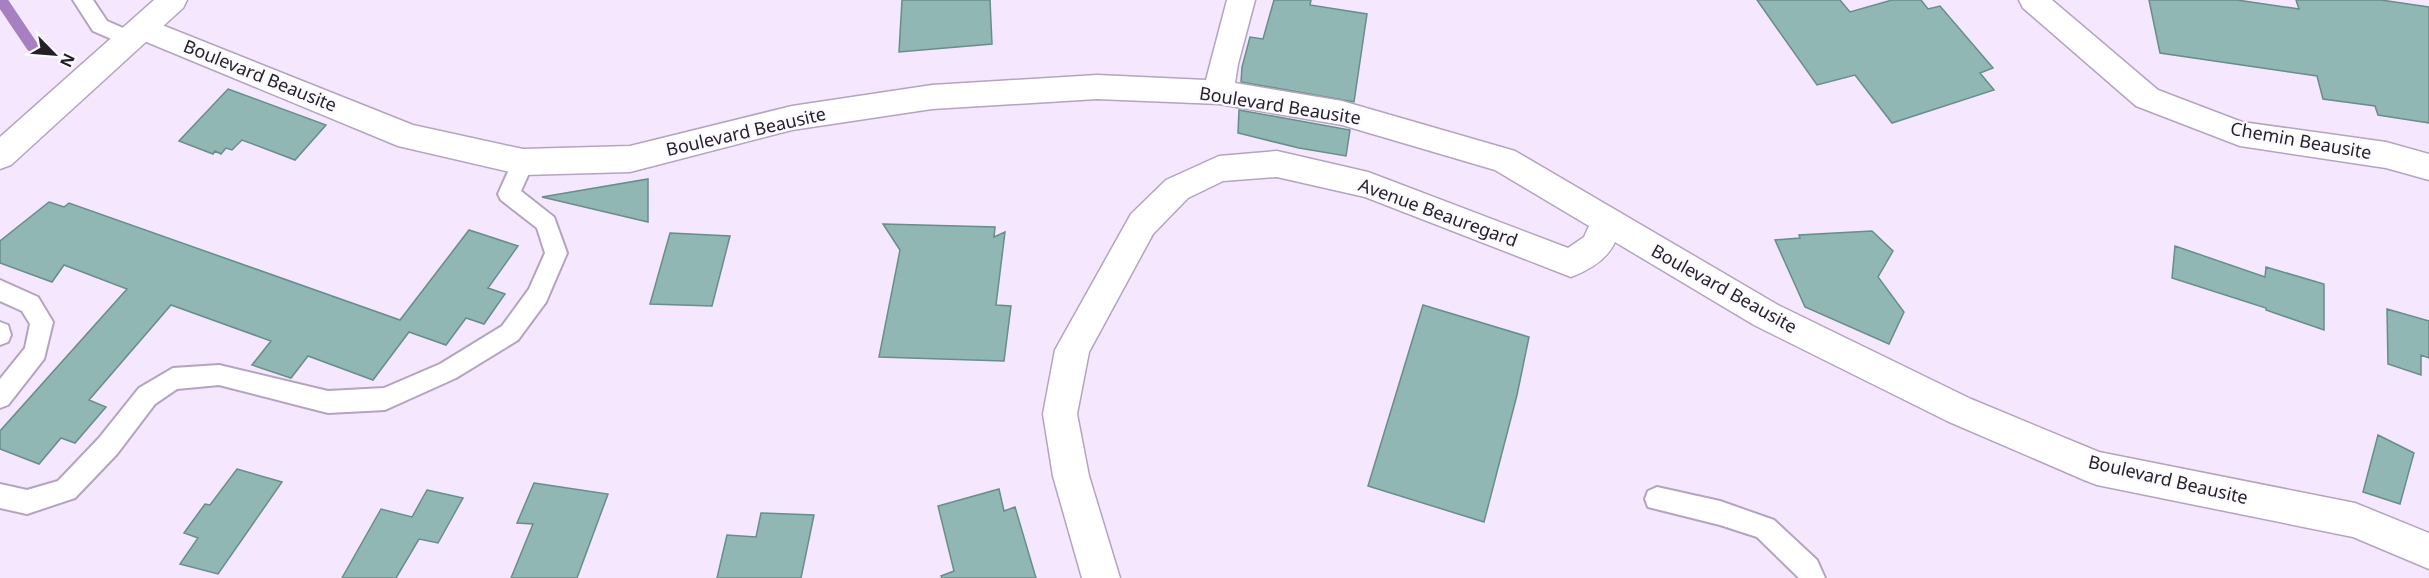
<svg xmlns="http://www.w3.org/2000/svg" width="2429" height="578" viewBox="0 0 2429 578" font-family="'Noto Sans',sans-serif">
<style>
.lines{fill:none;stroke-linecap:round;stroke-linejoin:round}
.stream{stroke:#a780c1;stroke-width:12}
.building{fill:#90b7b3;stroke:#688d8a;stroke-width:1.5}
.service-casing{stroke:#b4a4bf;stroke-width:4}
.minor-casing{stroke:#b4a4bf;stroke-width:3}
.primary-casing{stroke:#b4a4bf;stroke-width:3}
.service{fill:#fff;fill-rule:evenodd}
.minor{fill:#fff;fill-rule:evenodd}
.primary{fill:#fff;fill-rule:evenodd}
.labels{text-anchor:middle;stroke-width:4.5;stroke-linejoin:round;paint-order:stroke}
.street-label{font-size:18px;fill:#251f29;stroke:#fcf9ff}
</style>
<rect width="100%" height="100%" fill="#f4e7fe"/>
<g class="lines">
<!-- stream -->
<path class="stream" d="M 1,0 L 32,46"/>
</g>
<!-- building -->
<path class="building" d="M 902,0 L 990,0 L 992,44 L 899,52 Z
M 1274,0 L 1311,0 L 1310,5 L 1367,14 L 1354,102 L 1241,82 L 1242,67 L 1250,37 L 1263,39 Z
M 1757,0 L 1840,0 L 1850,12 L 1892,0 L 1921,0 L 1928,9 L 1940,6 L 1993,68 L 1980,73 L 1994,90 L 1892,123 L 1855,75 L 1817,85 Z
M 2149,0 L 2237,0 L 2299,9 L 2296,0 L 2381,0 L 2429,7 L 2429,123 L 2378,115 L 2375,106 L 2323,99 L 2317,76 L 2160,53 Z
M 228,89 L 326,125 L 295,160 L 242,140 L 232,150 L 226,148 L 221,154 L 215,151 L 213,154 L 179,141 Z
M 1239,110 L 1350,130 L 1346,156 L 1299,148 L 1238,133 Z
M 648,179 L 648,222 L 542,197 Z
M 49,202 L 64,207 L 69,203 L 400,320 L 469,230 L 518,246 L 488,288 L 505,294 L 484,324 L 466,318 L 446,345 L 409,332 L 373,380 L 308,356 L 291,378 L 252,365 L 271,341 L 171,305 L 89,400 L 106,407 L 75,443 L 61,438 L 39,464 L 0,449 L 0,431 L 127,289 L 64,265 L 52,282 L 0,263 L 0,241 Z
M 883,224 L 995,227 L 994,237 L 1005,232 L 996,305 L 1011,306 L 1004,361 L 879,357 L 900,250 Z
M 1872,231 L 1893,251 L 1878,277 L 1904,312 L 1889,344 L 1805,307 L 1775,240 L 1800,238 L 1799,235 Z
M 670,233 L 730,236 L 712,306 L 650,304 Z
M 2175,246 L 2265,277 L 2266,267 L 2324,284 L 2324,330 L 2266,310 L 2266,308 L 2172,278 Z
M 1423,305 L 1529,337 L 1517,395 L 1484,522 L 1368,486 Z
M 2387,309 L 2429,321 L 2429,358 L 2421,355 L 2421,375 L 2388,364 Z
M 2378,435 L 2414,453 L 2400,504 L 2363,492 Z
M 237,469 L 282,482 L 218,574 L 180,564 L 198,538 L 184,533 L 205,504 L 210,505 Z
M 534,483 L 608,494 L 577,578 L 511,578 L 533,524 L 517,523 Z
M 999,489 L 1004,511 L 1015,507 L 1036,578 L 942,578 L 941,576 L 954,571 L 938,506 Z
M 427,490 L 463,498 L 438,543 L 419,539 L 396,578 L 342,578 L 381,509 L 412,517 Z
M 761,513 L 814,515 L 801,578 L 717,578 L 727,535 L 756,537 Z"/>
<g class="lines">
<!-- service casing -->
<g class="service-casing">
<path id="service" d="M 73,0 L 93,0 L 107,21 L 137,34 L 140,39 L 137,44 L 130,47 L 93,31 Z
M 523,153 L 531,156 L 534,162 L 521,191 L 554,217 L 567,253 L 546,302 L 518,340 L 456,378 L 385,410 L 328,413 L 219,385 L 177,389 L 155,404 L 117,454 L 75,498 L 27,514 L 0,508 L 0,484 L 27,490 L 58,481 L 99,438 L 139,388 L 173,368 L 219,365 L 328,391 L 384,388 L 440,364 L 502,326 L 529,289 L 545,253 L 537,228 L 501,200 L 498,194 L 515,156 Z
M 0,280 L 38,297 L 53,322 L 44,359 L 8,405 L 0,408 L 0,379 L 25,348 L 30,324 L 22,311 L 0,301 Z
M 0,322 L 8,325 L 11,335 L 8,342 L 0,345 Z
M 1657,487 L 1720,501 L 1774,520 L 1817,560 L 1825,578 L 1799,578 L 1757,537 L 1720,525 L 1648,507 L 1645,499 L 1648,491 Z"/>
</g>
<!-- minor casing -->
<g class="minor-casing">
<path id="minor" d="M 1227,0 L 1255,0 L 1238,64 L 1235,83 L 1342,101 L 1515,151 L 1778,305 L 1971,399 L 2099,452 L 2355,503 L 2429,533 L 2429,569 L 2353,537 L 2097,485 L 2084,480 L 1947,421 L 1754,325 L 1615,242 C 1607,260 1589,270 1571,277 L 1365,197 L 1277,177 L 1223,181 L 1188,198 L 1153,234 L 1089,352 L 1077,414 L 1089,476 L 1120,578 L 1082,578 L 1053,476 L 1043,414 L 1055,350 L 1131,214 L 1166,180 L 1219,156 L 1277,151 L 1368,172 L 1568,248 L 1584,237 L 1589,226 L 1495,170 L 1342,125 L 1219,104 L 1097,99 L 932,109 L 792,130 L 630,172 L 523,175 L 398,146 L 132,36 L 127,28 L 132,20 L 142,17 L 413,125 L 523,149 L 630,146 L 792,106 L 932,85 L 1097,75 L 1206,80 Z
M 2019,0 L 2052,0 L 2158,90 L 2242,122 L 2386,142 L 2429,154 L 2429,180 L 2386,168 L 2240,146 L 2136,106 L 2023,8 Z"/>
</g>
<!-- primary casing -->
<g class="primary-casing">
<path id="primary" d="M 154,0 L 187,0 L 183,8 L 11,165 L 0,169 L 0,137 Z"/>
</g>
<!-- service -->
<use href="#service" class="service"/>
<!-- minor -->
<use href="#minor" class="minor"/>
<!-- primary -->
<use href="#primary" class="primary"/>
</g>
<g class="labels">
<!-- street labels -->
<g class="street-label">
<text transform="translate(260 76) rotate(22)" y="6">Boulevard Beausite</text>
<text transform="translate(1280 106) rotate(9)" y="6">Boulevard Beausite</text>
<text transform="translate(746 132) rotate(-13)" y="6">Boulevard Beausite</text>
<text transform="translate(2301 141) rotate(10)" y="6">Chemin Beausite</text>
<text transform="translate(1438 213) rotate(20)" y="6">Avenue Beauregard</text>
<text transform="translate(1724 289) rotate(29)" y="6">Boulevard Beausite</text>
<text transform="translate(2168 480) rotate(13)" y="6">Boulevard Beausite</text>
</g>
</g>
<!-- north arrow -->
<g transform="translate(54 54) rotate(115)" stroke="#fcf9ff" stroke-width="4.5" paint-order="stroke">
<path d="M0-4.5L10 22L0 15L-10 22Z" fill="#251f29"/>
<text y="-9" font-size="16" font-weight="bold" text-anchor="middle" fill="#251f29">N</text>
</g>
</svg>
